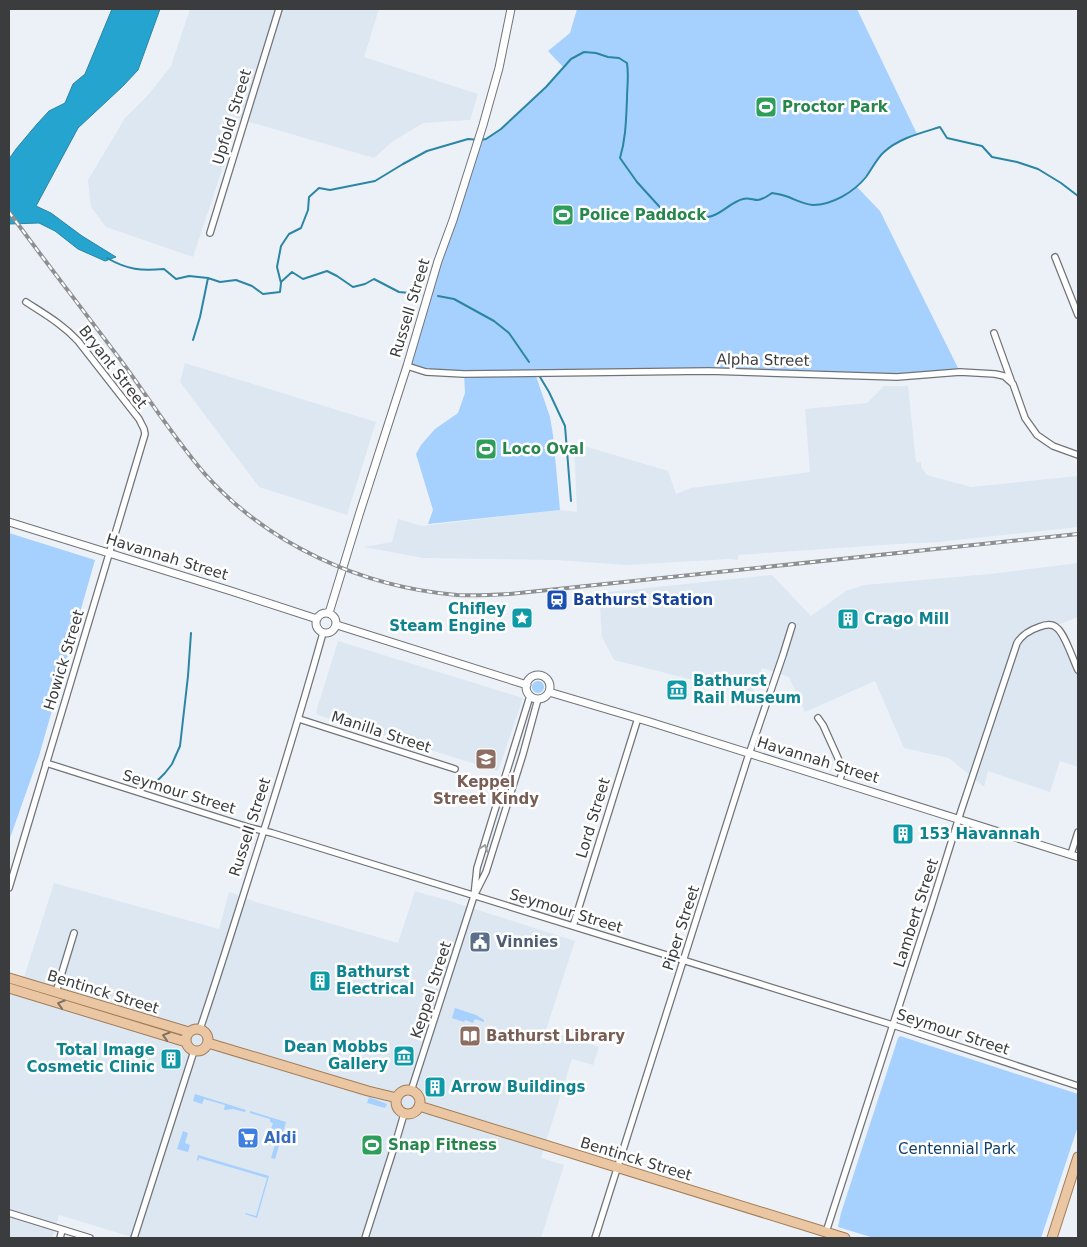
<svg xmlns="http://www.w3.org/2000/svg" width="1087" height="1247" viewBox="0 0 1087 1247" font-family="'DejaVu Sans',sans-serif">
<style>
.built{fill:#dce7f2}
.green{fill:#a6d0fd}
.water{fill:#24a4cf;stroke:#2b85a4}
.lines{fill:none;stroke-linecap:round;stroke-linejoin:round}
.stream{stroke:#2b85a4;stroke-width:2}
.minor-casing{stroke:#707479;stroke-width:8}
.tertiary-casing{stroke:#707479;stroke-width:9}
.primary-casing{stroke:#a37d57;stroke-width:11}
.minor{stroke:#fff;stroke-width:5.5}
.tertiary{stroke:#fff;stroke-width:7}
.primary{stroke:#eac6a3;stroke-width:9}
.rail-casing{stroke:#8c9093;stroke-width:4}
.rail{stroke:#fff;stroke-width:2;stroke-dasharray:5.5;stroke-linecap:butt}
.oneway{stroke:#9c9e9e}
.oneway2{stroke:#807366}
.labels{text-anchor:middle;stroke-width:5;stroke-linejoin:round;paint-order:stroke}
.leisure-label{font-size:15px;font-weight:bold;fill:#27864d;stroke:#fff;text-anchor:start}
.street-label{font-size:15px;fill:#3a3c3e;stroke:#fff}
.transit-label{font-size:15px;font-weight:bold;fill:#164399;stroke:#fff;text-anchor:start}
.culture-label{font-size:15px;font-weight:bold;fill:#0d838f;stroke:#fff;text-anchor:start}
.education-label{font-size:15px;font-weight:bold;fill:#785e54;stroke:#fff}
.service-label{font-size:15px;font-weight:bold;fill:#4e5e75;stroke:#fff;text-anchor:start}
.shop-label{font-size:15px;font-weight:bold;fill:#366cbe;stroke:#fff;text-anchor:start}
.park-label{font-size:15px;fill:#10416c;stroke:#fff}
</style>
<rect width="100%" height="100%" fill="#ecf1f7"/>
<!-- built -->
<path class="built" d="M 190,9 L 379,9 L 364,57 L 478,94 L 470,120 L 423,123 L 392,142 L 374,158 L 239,119 L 193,257 L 106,227 L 91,207 L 88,180 L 125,118 L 149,94 L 171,66 Z
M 185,363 L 376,422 L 347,515 L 259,487 L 180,382 Z
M 884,386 L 908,386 L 916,462 L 921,462 L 921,467 L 927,475 L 971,487 L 1078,476 L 1078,527 L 939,542 L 897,544 L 738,555 L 738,560 L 729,559 L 627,565 L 555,560 L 423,558 L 364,547 L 392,542 L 398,519 L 422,526 L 560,510 L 577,512 L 574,443 L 668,471 L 676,494 L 691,488 L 810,472 L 805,409 L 867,403 Z
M 1078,563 L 1078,617 L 1055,626 L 1078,670 L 1078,767 L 1060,761 L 1050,792 L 988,771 L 984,787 L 949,758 L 904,748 L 875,681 L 805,712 L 789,677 L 762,668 L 752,695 L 614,660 L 602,637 L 599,593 L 772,575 L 811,616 L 846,591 L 864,585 L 990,574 Z
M 338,641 L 523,698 L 498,771 L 318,715 L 316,712 Z
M 54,883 L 219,929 L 229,892 L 256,902 L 398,943 L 415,891 L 453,902 L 575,941 L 546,1030 L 599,1047 L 593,1065 L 572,1059 L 541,1158 L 564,1165 L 541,1238 L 135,1238 L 59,1215 L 52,1238 L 9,1238 L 9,994 L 18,996 Z"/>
<!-- green -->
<path class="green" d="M 577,9 L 857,9 L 917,134 L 899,141 L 884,152 L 857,187 L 880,211 L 960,372 L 897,377 L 775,372 L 535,373 L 550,417 L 553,435 L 560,510 L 428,524 L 433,510 L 416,454 L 421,445 L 435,429 L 458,413 L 465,393 L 464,374 L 438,373 L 407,366 L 480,140 L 486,139 L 501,129 L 546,87 L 564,68 L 548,51 L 570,33 Z
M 9,533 L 95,560 L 39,756 L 9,841 Z
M532 687a6 6 0 1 1 12 0a6 6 0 1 1-12 0Z
M 455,1008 L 476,1015 L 484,1020 L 484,1022 L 475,1019 L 473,1023 L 465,1020 L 464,1022 L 452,1018 Z
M 900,1036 L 1078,1094 L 1078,1126 L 1041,1238 L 874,1238 L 838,1227 L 841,1213 L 898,1038 Z
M 195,1094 L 246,1110 L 245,1112 L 233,1109 L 224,1110 L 225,1105 L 204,1099 L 202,1104 L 193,1101 Z
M 369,1097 L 387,1104 L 385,1108 L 367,1103 Z
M 250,1111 L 286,1122 L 275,1159 L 271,1158 L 279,1132 L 271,1129 L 273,1123 L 270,1122 L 270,1119 L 250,1113 Z
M 183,1131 L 188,1133 L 185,1143 L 190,1145 L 188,1152 L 177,1149 Z
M 198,1155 L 269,1176 L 257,1218 L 245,1214 L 245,1213 L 256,1216 L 267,1178 L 199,1158 L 198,1161 L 197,1160 Z"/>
<!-- water -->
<path class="water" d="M 112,9 L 160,9 L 138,70 L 123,86 L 78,128 L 36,206 L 51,213 L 82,236 L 116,257 L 105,261 L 78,249 L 55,231 L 39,223 L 9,224 L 9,159 L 16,149 L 37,124 L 49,111 L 65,103 L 73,84 L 85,74 Z"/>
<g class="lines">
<!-- stream -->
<path class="stream" d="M 107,258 C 128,270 141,271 164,269 L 176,279 L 189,276 L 208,278 L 220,282 L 236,280 L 252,286 L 263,294 L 280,292 L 281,283 L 277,267 L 281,246 L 289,234 L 301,228 L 308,210 L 309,197 L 319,188 L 330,190 L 375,181 L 403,164 L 427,151 L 468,139 L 480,140 L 486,139 L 501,129 L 546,87 L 571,59 L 584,52 L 596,53 L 608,57 L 619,58 L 627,63 C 629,76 627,87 627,99 C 626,119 626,138 620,158 L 637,182 L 666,214 C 674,215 681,215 689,216 C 698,217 704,219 712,216 C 724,212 731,202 743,199 C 748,197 753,200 758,200 C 763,199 768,196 772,193 C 778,194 785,195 791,198 C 798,201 804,204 813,205 C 832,205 854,192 866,177 C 872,169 877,158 884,152 C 899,138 921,133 940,127 L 947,138 L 982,146 L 992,157 L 1017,162 L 1038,169 L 1061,183 L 1078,196
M 281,282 L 292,272 L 303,279 L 327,271 L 337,276 L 353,287 L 365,284 L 374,279 L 399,292 L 420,294
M 438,296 L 454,299 L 494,321 L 509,333 L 529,362
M 193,340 L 200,317 L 208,278
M 540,377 L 549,392 L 565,426 L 571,501
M 158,780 L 165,773 L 172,764 L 180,746 L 188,676 L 191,633"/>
<!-- minor casing -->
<g class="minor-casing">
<path id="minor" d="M 210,233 L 279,9
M 1055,257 L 1078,315
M 994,333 L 1012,383
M 407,366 L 426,372 L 464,374 L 709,371 L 897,377 L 960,372 L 995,374 L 1004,376 L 1013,384 L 1025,418 L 1037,435 L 1053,446 L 1078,455
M 818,718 L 823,725 L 842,767 L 842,773 L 839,782
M 299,719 L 455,769
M 46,763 L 251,828 L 272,833 L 899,1027 L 1078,1086
M 1071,854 L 1078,832
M 9,888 L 145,434 L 144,429 L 139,419 L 78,341 C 62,324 46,315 26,302
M 476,892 L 486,872 L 523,754 L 538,699
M 573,926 L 638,718
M 56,992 L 74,933
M 200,1029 C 217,979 233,928 249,877 C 275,796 300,715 323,633
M 411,1091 L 474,896 L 477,868 L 530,696
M 9,1213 L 90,1238
M 826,1232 L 931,907 L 961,811 L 1017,643 C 1022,635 1030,630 1039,627 C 1044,625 1052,623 1057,628 C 1065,634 1073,660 1078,670
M 60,1238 L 62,1230
M 134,1238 L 194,1051
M 365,1238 L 397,1138 L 404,1114
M 595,1238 L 747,760 L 783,655 L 792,626"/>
</g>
<!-- tertiary casing -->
<g class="tertiary-casing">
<path id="tertiary" d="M 9,522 L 231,591 L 317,619
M316 623a10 10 0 1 1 20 0a10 10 0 1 1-20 0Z
M 329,613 L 359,515 L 407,366 L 438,261 L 453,220 L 483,125 L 499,68 L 511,9
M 337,625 L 527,685
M526 687a12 12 0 1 1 24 0a12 12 0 1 1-24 0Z
M 549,692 L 650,722 L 1078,857"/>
</g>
<!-- primary casing -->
<g class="primary-casing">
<path id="primary" d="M 9,978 L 189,1032
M 9,988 L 186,1042
M186 1040a11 11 0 1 1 22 0a11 11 0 1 1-22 0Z
M 208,1043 L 368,1091 L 397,1098
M396 1102a12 12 0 1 1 24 0a12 12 0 1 1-24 0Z
M 419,1106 L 845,1238
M 1052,1238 L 1078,1157"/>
</g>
<!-- minor -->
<use href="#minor" class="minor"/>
<!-- tertiary -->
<use href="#tertiary" class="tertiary"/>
<!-- primary -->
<use href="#primary" class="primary"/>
<!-- rail casing -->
<g class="rail-casing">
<path id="rail" d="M 9,212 C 47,264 87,315 125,366 C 151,402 175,439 204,473 C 268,545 362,587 457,595 C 474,596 492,595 510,594 L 1078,534"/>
</g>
<!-- rail -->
<use href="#rail" class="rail"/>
</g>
<!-- one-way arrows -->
<defs><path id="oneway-chevron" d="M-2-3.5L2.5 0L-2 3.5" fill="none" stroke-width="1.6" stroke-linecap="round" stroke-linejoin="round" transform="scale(1.25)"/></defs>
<use class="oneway" href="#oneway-chevron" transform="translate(484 848) rotate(-72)"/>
<g class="oneway2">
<use href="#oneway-chevron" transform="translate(61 1004) rotate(-163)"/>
<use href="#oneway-chevron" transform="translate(166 1036) rotate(-163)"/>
</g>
<!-- icons -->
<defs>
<g id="stadium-square" transform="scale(1.125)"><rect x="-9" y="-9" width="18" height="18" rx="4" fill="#2e9e5b" stroke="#fff"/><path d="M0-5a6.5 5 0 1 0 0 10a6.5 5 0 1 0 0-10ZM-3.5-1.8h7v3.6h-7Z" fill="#fff"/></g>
<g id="station-square" transform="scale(1.125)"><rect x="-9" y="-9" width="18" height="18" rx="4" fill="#1a4fb4" stroke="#fff"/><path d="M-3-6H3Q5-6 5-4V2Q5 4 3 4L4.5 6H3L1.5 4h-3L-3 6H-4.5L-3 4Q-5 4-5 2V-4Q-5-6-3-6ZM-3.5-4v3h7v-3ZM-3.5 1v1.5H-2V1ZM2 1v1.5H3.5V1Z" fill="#fff"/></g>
<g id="sight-square" transform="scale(1.125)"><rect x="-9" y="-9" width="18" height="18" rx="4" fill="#0f9aa8" stroke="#fff"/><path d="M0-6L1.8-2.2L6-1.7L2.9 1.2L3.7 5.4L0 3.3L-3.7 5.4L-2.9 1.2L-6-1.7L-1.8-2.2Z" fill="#fff"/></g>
<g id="building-square" transform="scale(1.125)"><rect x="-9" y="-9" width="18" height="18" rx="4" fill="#0f9aa8" stroke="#fff"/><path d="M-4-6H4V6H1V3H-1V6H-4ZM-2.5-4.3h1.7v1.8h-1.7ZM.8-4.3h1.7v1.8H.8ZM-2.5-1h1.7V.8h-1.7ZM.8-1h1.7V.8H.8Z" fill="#fff"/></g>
<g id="museum-square" transform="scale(1.125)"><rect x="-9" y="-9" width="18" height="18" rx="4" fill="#0f9aa8" stroke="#fff"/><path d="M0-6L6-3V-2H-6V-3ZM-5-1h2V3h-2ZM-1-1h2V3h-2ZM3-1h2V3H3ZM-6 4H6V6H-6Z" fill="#fff"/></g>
<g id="school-square" transform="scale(1.125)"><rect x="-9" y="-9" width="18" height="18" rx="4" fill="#8d6e63" stroke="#fff"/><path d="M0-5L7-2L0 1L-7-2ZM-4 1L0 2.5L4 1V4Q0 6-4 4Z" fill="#fff"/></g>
<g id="civic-square" transform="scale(1.125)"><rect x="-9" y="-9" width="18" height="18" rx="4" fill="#5c6f8a" stroke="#fff"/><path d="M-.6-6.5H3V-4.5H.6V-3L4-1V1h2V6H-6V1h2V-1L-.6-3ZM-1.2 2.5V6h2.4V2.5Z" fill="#fff"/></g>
<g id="library-square" transform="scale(1.125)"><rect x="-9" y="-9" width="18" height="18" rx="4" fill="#8d6e63" stroke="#fff"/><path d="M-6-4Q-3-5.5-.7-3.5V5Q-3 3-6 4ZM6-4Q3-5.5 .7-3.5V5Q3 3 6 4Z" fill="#fff"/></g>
<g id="supermarket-square" transform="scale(1.125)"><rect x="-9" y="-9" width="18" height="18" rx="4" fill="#3f7fe0" stroke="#fff"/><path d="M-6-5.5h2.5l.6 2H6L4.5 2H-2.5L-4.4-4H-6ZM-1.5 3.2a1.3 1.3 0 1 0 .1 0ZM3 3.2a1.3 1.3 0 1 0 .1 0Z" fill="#fff"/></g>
</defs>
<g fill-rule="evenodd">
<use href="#stadium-square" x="766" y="107"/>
<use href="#stadium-square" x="563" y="215"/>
<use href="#stadium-square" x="486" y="449"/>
<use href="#station-square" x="557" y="600"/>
<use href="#sight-square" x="522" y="618"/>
<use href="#building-square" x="848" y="619"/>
<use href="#museum-square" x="677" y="690"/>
<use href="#school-square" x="486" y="759"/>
<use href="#building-square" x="903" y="834"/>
<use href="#civic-square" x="480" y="942"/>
<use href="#building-square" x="320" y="981"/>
<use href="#library-square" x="470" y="1036"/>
<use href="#museum-square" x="404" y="1056"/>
<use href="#building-square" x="171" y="1059"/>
<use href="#building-square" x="435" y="1087"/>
<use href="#supermarket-square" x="248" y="1138"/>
<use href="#stadium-square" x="372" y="1145"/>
</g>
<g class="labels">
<!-- leisure labels -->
<g class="leisure-label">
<text x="782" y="112">Proctor Park</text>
<text x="579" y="220">Police Paddock</text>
<text x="502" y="454">Loco Oval</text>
<text x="388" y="1150">Snap Fitness</text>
</g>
<!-- street labels -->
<g class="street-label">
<text transform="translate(232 117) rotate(-73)" y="5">Upfold Street</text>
<text transform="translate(410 308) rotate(-73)" y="5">Russell Street</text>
<text transform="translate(763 360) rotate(1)" y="5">Alpha Street</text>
<text transform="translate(113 367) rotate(52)" y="5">Bryant Street</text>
<text transform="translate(167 557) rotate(17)" y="5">Havannah Street</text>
<text transform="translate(64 660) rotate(-73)" y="5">Howick Street</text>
<text transform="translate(381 732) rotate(18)" y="5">Manilla Street</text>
<text transform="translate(818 760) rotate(17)" y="5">Havannah Street</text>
<text transform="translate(179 792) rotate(17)" y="5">Seymour Street</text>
<text transform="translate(593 818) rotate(-73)" y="5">Lord Street</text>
<text transform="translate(250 827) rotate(-72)" y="5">Russell Street</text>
<text transform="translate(566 911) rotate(17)" y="5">Seymour Street</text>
<text transform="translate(916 913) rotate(-72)" y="5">Lambert Street</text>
<text transform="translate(681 928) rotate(-72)" y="5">Piper Street</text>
<text transform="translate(431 990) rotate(-72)" y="5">Keppel Street</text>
<text transform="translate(103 992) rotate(17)" y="5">Bentinck Street</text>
<text transform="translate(953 1032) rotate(18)" y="5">Seymour Street</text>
<text transform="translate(636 1159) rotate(17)" y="5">Bentinck Street</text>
</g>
<!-- transit labels -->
<g class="transit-label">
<text x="573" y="605">Bathurst Station</text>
</g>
<!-- culture labels -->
<g class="culture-label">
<text x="506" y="614" text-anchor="end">Chifley<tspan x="506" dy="17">Steam Engine</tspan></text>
<text x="864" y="624">Crago Mill</text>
<text x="693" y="686">Bathurst<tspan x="693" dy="17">Rail Museum</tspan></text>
<text x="919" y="839">153 Havannah</text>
<text x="336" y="977">Bathurst<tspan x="336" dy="17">Electrical</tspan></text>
<text x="388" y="1052" text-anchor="end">Dean Mobbs<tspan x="388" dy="17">Gallery</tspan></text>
<text x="155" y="1055" text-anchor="end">Total Image<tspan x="155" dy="17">Cosmetic Clinic</tspan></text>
<text x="451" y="1092">Arrow Buildings</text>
</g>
<!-- education labels -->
<g class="education-label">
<text x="486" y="787">Keppel<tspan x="486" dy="17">Street Kindy</tspan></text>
<text x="486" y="1041" text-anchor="start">Bathurst Library</text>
</g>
<!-- service labels -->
<g class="service-label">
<text x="496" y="947">Vinnies</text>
</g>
<!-- shop labels -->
<g class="shop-label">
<text x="264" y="1143">Aldi</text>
</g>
<!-- park labels -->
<g class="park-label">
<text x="957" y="1154">Centennial Park</text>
</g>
</g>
<!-- border -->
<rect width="1087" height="1247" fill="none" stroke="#3a3c3e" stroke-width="20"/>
</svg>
